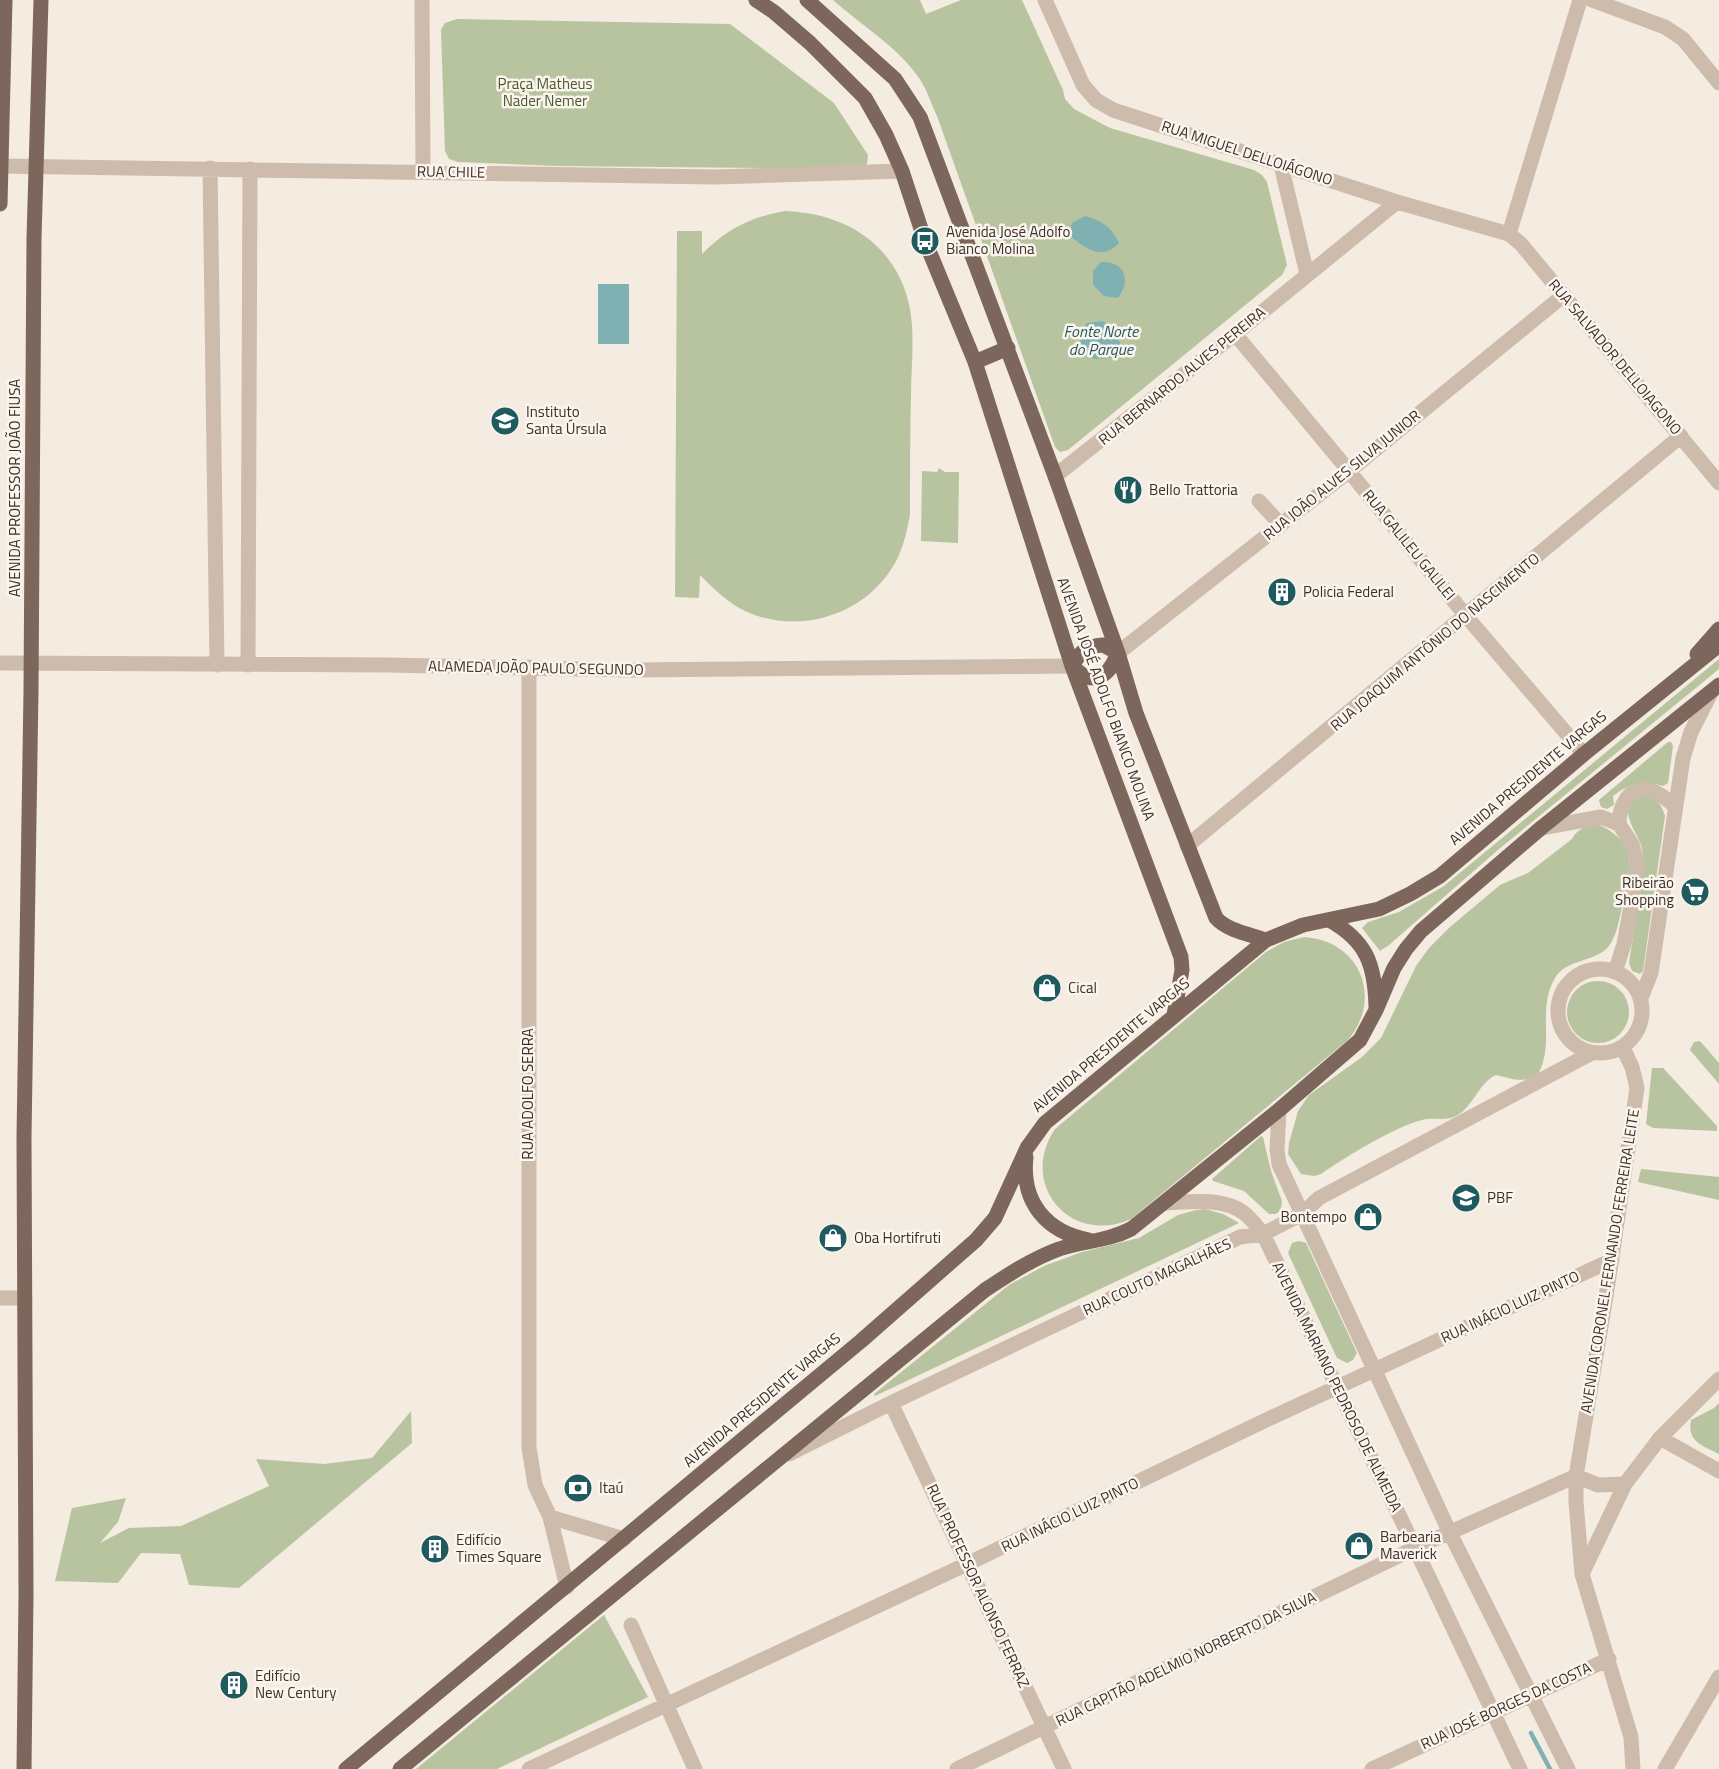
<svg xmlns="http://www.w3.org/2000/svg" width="1719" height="1769" viewBox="0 0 1719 1769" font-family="'Titillium Web',sans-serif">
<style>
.green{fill:#b8c4a0}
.water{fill:#7fb0b2}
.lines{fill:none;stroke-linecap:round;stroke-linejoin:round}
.stream{stroke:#7fb0b2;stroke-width:4.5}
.minor{stroke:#cdbbac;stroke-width:15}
.major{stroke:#7d675c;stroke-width:15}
.labels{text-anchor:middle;stroke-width:5;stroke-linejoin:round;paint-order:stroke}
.park-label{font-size:15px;fill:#4a5a2e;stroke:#fbf5ee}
.street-label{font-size:15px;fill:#3b302b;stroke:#fbf5ee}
.poi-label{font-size:15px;fill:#3b302b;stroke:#fbf5ee;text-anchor:start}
.water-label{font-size:16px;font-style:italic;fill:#1f5a5e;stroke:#fbf5ee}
</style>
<rect width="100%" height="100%" fill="#f4ebe1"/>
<!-- green -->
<path class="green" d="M 833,0 L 920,0 L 926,14 L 961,0 L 1022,0 L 1063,90 L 1065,99 L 1074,109 L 1110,128 L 1254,170 L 1262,175 L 1267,182 L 1287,265 L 1282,275 L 1068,450 L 1060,452 L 1055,447 L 937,116 C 931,104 927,89 919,78 C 897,46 862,26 833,0 Z
M 457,19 L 730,24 L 834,103 L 868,155 L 867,164 L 858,169 L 556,166 L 458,162 L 449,159 L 445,151 L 441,30 L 445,23 Z
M 785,211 C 847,213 898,246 910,309 C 915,337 911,368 911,396 C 910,436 910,475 910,515 C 906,535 902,554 890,571 C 859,617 797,634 747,612 C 728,603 714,589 700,575 L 699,598 L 675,597 L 677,231 L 702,231 L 702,254 C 727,229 751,217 785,211 Z
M 939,468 L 945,472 L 959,472 L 958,543 L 921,541 L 922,471 L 937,472 Z
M 1719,659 L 1719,669 L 1499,849 L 1389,945 L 1380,951 L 1362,928 L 1368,922 L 1399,912 L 1444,886 Z
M 1668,742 L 1671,742 L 1673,746 L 1668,783 L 1663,786 C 1642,780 1630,783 1613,796 L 1614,805 L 1607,809 L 1601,807 L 1599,800 Z
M 1643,795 C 1655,797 1662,804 1665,816 L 1643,971 L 1640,974 L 1632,971 L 1629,963 L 1644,864 C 1643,858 1643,851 1641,845 C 1634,826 1615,808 1643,795 Z
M 1595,823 C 1640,842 1631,868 1622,907 C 1619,920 1617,935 1609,946 C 1595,963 1567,958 1555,978 C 1536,1011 1556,1044 1537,1076 C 1519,1083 1514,1079 1496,1075 C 1477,1084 1473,1109 1454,1117 C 1444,1121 1433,1117 1422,1120 C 1396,1126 1344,1158 1321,1174 L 1314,1176 L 1301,1174 L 1288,1154 L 1289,1143 L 1298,1111 L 1309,1095 L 1362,1057 L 1381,1038 L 1416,966 L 1429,948 L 1450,927 L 1500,885 L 1528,873 L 1572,839 C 1576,830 1586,826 1595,823 Z
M 1304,937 C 1359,940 1384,997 1348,1040 L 1131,1219 C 1070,1246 1018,1184 1055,1129 L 1266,952 L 1284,942 Z
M1567 1012a31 31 0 1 1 62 0a31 31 0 1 1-62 0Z
M 1700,1041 L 1719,1063 L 1719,1084 L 1690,1050 L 1694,1042 Z
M 1652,1068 L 1663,1068 L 1717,1126 L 1717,1131 L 1653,1128 L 1646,1124 Z
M 1261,1136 L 1263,1137 L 1271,1171 L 1282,1201 L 1281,1211 L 1275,1214 L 1269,1214 L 1244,1191 L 1213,1181 L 1212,1179 Z
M 1641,1169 L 1719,1177 L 1719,1200 L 1638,1182 Z
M 1205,1209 L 1223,1214 L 1239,1223 L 875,1396 L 874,1394 L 1009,1285 L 1044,1266 L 1082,1252 L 1139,1238 L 1178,1215 L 1196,1210 Z
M 1299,1241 L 1306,1243 L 1357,1353 L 1353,1360 L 1347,1363 L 1337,1358 L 1288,1253 L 1292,1243 Z
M 1719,1403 L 1719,1454 C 1702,1445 1687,1442 1691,1420 L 1714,1408 Z
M 411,1411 L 412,1443 L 239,1588 L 189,1585 L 180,1554 L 141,1553 L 118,1583 L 55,1581 L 72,1508 L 126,1498 L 118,1522 L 100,1543 L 129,1528 L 181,1526 L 269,1486 L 256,1459 L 324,1464 L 372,1458 Z
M 604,1615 L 648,1697 L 497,1769 L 416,1769 Z"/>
<!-- water -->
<path class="water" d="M 1085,216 C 1102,221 1112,227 1119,243 C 1101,262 1085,248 1069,235 L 1072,223 Z
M 1101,262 C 1126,261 1131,281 1118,298 L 1104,296 L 1093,285 L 1093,271 Z
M 598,284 L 629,284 L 629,344 L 598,344 Z
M 1103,321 L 1116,330 L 1120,344 L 1110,358 L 1094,359 L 1081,349 L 1080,334 L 1087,323 Z"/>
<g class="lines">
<!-- stream -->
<path class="stream" d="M 1531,1733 L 1550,1769"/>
<!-- minor -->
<path class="minor" d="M 422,0 L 423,172
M 1045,0 L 1083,85 L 1096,100 L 1113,110 L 1397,202 L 1509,234 L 1521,244 L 1719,483
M 1592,0 L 1665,27 L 1683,39 L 1719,83
M 1281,165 L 1307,274
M 0,166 L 715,177 L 902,171
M 210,168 L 217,665
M 1509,234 L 1580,0
M 1235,334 L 1349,471 L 1466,616 L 1584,754
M 1055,476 L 1235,334 L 1397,202
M 1259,501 L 1281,525
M 1118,653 L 1349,471 L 1564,295
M 0,663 L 388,665 L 631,670 L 1072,666
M 248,665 L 250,169
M 529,667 L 529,1448 L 535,1485 L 550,1517 L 567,1587
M 1619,824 C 1619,807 1629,784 1650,790 C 1660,793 1668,800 1675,806
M 1541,828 L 1601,817 L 1619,824 L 1632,844 L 1637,861 L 1636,878 L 1624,944 L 1615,972
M 1187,846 L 1681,436
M1558 1011a42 42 0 1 1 84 0a42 42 0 1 1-84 0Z
M 1641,998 L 1651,973 L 1683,758 L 1691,732 L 1712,691
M 1623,1048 L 1632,1067 L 1637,1088 L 1607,1290 L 1576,1476 L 1576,1502 L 1582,1574 L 1631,1737 L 1633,1769
M 1279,1110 L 1277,1150 L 1279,1164 L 1450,1533 L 1568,1769
M 1165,1203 C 1190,1202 1223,1197 1244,1213 C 1251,1218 1257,1227 1263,1234 L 1415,1548 L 1520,1769
M 0,1298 L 25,1298
M 891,1403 L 1064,1769
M 1660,1438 L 1719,1471
M 789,1454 L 891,1403 L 1240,1237 L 1263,1234 L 1302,1214 L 1319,1198 L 1592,1053
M 550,1517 L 624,1539
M 1582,1574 L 1625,1484 L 1660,1438 L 1719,1379
M 631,1625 L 695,1769
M 529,1769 L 967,1564 L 1264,1421 L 1612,1260
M 957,1769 L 1415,1548 L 1576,1476 L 1598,1485 L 1625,1484
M 1372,1769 L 1609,1659
M 1665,1769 L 1719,1677"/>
<!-- major -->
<path class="major" d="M 756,0 L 774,12 L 810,43 L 865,98 L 886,135 L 902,171 L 925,241 L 975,362 L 1072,666 L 1181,957 L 1182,970 L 1174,1015
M 807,0 L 895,79 L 920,117 L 1055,476 L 1118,653 L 1136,713 L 1216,918 C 1228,931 1249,934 1266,940
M 0,204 L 5,0
M 975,362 L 1008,348
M 1103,645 L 1118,653 C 1113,665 1105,682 1087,677 C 1082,676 1076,669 1072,666 C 1080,652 1086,646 1103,645 Z
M 1697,654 L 1719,629
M 1329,920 C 1367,941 1375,965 1376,1007
M 1026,1157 C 1021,1202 1046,1232 1089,1240
M 24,1769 L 26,1594 L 24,1137 L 31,691 L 34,238 L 41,0
M 346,1769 L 861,1341 L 976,1240 L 995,1218 L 1027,1148 L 1045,1123 L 1266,940 L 1303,925 L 1379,909 L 1410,894 L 1440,876 L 1584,754 L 1719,645
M 400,1769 L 985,1290 C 1009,1274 1032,1259 1059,1249 C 1083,1241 1108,1241 1131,1229 L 1279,1110 L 1360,1040 L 1376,1010 L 1394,968 L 1406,949 L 1421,931 L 1541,828 L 1719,685"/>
</g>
<!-- icons -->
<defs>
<g id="bus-disc" transform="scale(1.5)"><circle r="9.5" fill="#1f5a5e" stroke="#fbf5ee"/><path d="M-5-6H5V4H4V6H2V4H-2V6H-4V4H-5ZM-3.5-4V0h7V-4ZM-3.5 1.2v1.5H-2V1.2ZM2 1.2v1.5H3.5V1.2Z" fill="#fff"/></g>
<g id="school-disc" transform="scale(1.5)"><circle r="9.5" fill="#1f5a5e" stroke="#fbf5ee"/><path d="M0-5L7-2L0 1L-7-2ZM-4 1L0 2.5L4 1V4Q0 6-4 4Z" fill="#fff"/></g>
<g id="restaurant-disc" transform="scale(1.5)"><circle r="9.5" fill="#1f5a5e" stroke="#fbf5ee"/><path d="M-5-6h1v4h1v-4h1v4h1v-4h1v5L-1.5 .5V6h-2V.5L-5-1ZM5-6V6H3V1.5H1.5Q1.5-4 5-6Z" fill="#fff"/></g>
<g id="building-disc" transform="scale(1.5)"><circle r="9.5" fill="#1f5a5e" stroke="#fbf5ee"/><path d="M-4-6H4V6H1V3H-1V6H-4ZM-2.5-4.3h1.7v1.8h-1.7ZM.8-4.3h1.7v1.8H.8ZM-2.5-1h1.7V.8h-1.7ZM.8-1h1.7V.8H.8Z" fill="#fff"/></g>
<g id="supermarket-disc" transform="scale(1.5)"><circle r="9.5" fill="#1f5a5e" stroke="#fbf5ee"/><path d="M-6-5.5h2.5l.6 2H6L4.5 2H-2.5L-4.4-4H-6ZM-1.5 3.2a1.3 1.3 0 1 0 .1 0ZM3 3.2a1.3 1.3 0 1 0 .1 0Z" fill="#fff"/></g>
<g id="shop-disc" transform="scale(1.5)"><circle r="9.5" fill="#1f5a5e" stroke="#fbf5ee"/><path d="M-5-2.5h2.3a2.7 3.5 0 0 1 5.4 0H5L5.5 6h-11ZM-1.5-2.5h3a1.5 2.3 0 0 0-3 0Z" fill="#fff"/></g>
<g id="bank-disc" transform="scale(1.5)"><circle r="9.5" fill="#1f5a5e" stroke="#fbf5ee"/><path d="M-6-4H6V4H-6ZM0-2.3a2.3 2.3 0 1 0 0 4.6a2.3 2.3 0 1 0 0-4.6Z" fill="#fff"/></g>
</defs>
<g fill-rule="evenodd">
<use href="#bus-disc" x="925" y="241"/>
<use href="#school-disc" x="505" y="421"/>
<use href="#restaurant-disc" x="1128" y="490"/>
<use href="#building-disc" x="1282" y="592"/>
<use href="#supermarket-disc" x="1695" y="892"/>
<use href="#shop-disc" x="1047" y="988"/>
<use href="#school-disc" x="1466" y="1198"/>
<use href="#shop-disc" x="1368" y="1217"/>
<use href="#shop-disc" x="833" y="1238"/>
<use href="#bank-disc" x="578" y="1488"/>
<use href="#shop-disc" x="1359" y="1546"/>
<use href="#building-disc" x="435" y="1549"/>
<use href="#building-disc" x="234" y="1685"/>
</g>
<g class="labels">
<!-- park labels -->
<g class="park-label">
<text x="545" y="89">Praça Matheus<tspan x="545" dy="17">Nader Nemer</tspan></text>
</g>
<!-- street labels -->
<g class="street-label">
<text transform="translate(1247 153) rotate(18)" y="5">RUA MIGUEL DELLOIÁGONO</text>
<text transform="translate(451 172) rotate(1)" y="5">RUA CHILE</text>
<text transform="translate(1615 357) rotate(50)" y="5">RUA SALVADOR DELLOIAGONO</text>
<text transform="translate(1182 376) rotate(-39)" y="5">RUA BERNARDO ALVES PEREIRA</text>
<text transform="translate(1342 475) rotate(-39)" y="5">RUA JOÃO ALVES SILVA JUNIOR</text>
<text transform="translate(15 488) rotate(-90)" y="5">AVENIDA PROFESSOR JOÃO FIUSA</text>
<text transform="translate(1409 545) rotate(51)" y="5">RUA GALILEU GALILEI</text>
<text transform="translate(1435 642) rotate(-40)" y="5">RUA JOAQUIM ANTÔNIO DO NASCIMENTO</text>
<text transform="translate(536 668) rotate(1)" y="5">ALAMEDA JOÃO PAULO SEGUNDO</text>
<text transform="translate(1106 699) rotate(70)" y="5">AVENIDA JOSÉ ADOLFO BIANCO MOLINA</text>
<text transform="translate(1528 778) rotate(-40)" y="5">AVENIDA PRESIDENTE VARGAS</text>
<text transform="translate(1111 1045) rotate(-40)" y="5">AVENIDA PRESIDENTE VARGAS</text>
<text transform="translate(528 1094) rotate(-90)" y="5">RUA ADOLFO SERRA</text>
<text transform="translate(1610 1261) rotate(-81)" y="5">AVENIDA CORONEL FERNANDO FERREIRA LEITE</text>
<text transform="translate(1157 1277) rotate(-25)" y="5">RUA COUTO MAGALHÃES</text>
<text transform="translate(1510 1307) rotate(-25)" y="5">RUA INÁCIO LUIZ PINTO</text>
<text transform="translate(1337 1387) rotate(64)" y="5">AVENIDA MARIANO PEDROSO DE ALMEIDA</text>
<text transform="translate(762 1400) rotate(-40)" y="5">AVENIDA PRESIDENTE VARGAS</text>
<text transform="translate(1070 1515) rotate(-26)" y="5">RUA INÁCIO LUIZ PINTO</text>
<text transform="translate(978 1586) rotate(65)" y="5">RUA PROFESSOR ALONSO FERRAZ</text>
<text transform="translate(1186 1659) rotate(-26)" y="5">RUA CAPITÃO ADELMIO NORBERTO DA SILVA</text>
<text transform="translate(1506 1706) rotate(-25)" y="5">RUA JOSÉ BORGES DA COSTA</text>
</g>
<!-- poi labels -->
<g class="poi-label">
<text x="946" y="237">Avenida José Adolfo<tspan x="946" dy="17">Bianco Molina</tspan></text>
<text x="526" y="417">Instituto<tspan x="526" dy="17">Santa Úrsula</tspan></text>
<text x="1149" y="495">Bello Trattoria</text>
<text x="1303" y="597">Policia Federal</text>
<text x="1674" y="888" text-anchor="end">Ribeirão<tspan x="1674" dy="17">Shopping</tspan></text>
<text x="1068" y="993">Cical</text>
<text x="1487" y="1203">PBF</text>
<text x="1347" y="1222" text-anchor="end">Bontempo</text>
<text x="854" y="1243">Oba Hortifruti</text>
<text x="599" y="1493">Itaú</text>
<text x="1380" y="1542">Barbearia<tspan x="1380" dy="17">Maverick</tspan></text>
<text x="456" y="1545">Edifício<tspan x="456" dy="17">Times Square</tspan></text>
<text x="255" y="1681">Edifício<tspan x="255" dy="17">New Century</tspan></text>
</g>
<!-- water labels -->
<g class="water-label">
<text x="1101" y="337">Fonte Norte<tspan x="1101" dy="18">do Parque</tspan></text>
</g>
</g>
</svg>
